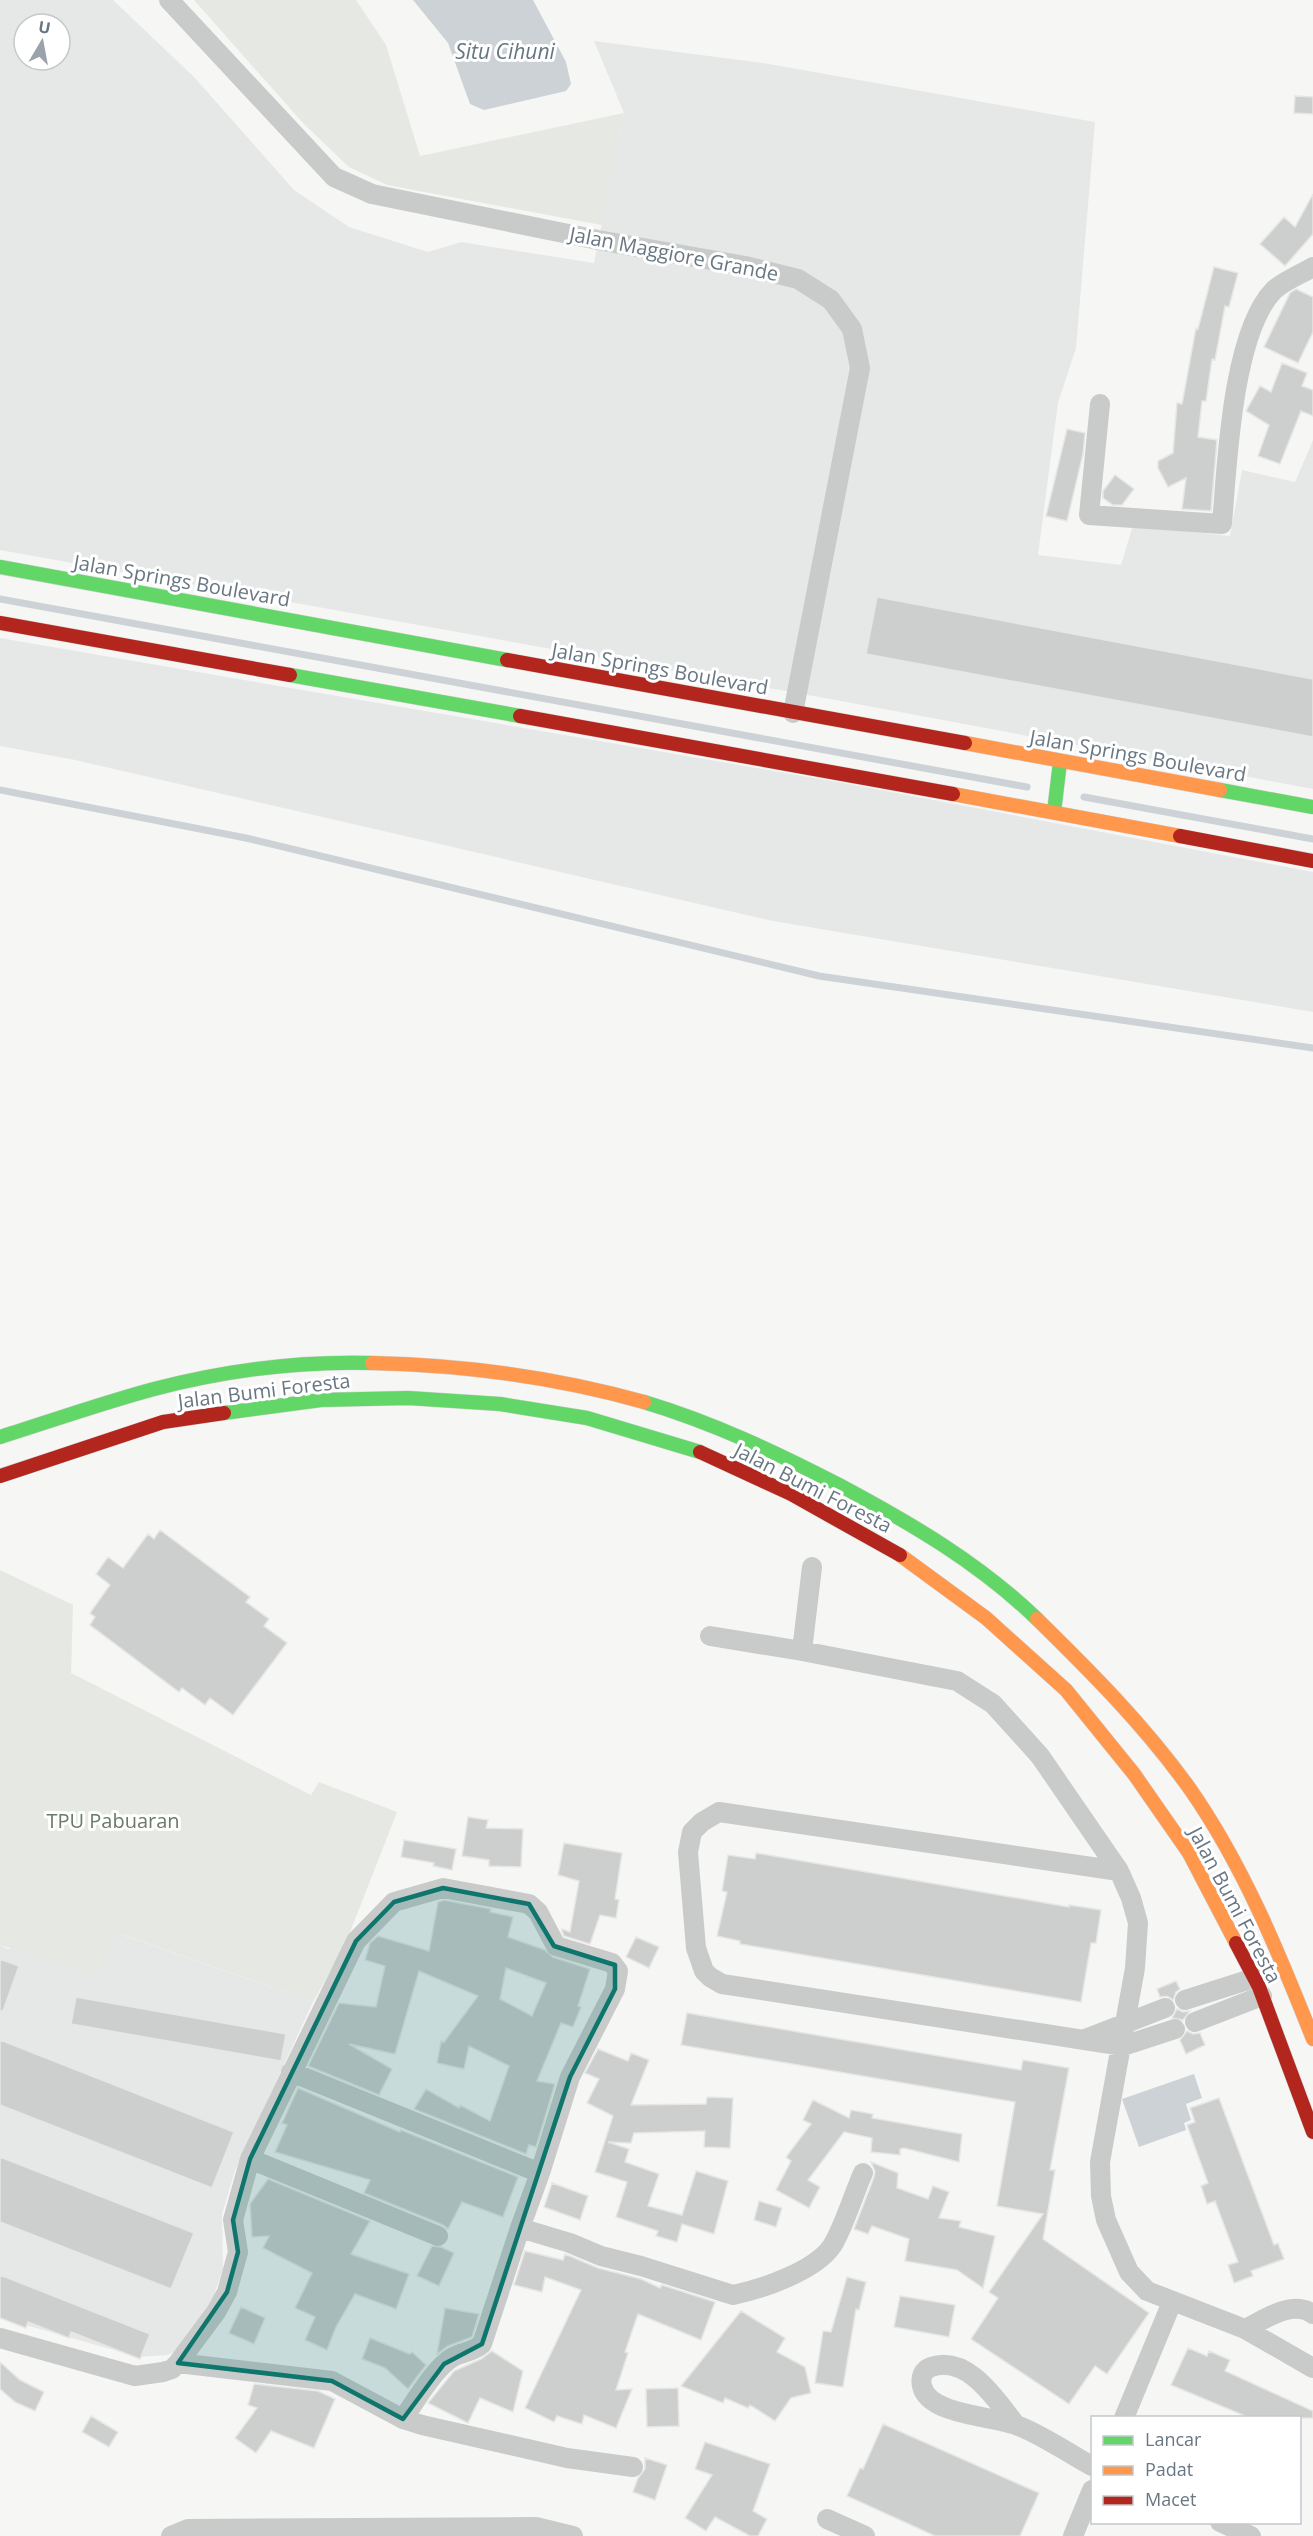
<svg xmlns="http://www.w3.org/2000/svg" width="1313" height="2536" viewBox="0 0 1313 2536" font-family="'Open Sans',sans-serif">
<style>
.built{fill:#e6e8e8;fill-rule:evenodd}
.green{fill:#e5e8e3}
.water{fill:#ccd2d6}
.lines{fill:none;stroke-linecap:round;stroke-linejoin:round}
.stream{stroke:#ccd2d6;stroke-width:7}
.building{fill:#cdcece;stroke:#e6e6e5;stroke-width:1.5;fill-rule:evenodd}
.fast-casing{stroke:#d3d4d4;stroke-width:15}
.slow-casing{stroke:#d3d4d4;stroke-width:15}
.jam-casing{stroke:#d3d4d4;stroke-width:15}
.street{stroke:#c9cbcb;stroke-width:20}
.fast{stroke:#63d668;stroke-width:14}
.slow{stroke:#ff974d;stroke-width:14}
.jam{stroke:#b3261e;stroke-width:14}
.marked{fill:#0f766e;fill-opacity:0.2;stroke:#0f766e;stroke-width:4.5;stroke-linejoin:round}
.labels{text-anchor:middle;stroke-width:6;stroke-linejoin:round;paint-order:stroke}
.street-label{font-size:20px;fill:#697783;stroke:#fff}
.park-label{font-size:20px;fill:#6a7b67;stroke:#fff}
.water-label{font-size:21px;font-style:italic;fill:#64777f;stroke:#fff}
</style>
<rect width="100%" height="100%" fill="#f6f6f5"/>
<!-- built -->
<path class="built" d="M 0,0 L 113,0 L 195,78 L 294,190 L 349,227 L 428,252 L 461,242 L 594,263 L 624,113 L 594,41 L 769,64 L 1095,122 L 1076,348 L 1058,403 L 1038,555 L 1121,565 L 1133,525 L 1230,536 L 1242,470 L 1295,482 L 1313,440 L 1313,789 L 830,699 L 0,550 ZM 24,24 L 60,24 L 60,60 L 24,60 Z
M 0,638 L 844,783 L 1313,872 L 1313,1012 L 773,921 L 75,760 L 0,746 Z
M 117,1933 L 313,2002 L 235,2171 L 222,2214 L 223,2269 L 212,2301 L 184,2347 L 168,2355 L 139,2357 L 0,2318 L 0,1945 L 8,1949 Z"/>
<!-- green -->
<path class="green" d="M 194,0 L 356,0 L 386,45 L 420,156 L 624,113 L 602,225 L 387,185 L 349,167 L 304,124 Z
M 0,1570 L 73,1605 L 71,1673 L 311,1795 L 319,1782 L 397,1812 L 345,1945 L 313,2002 L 118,1933 L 100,1976 L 0,1945 Z"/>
<!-- water -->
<path class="water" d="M 413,0 L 533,0 L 566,62 L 571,84 L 566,91 L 484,110 L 470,104 L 448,43 Z
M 1194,2074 L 1202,2098 L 1186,2104 L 1191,2120 L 1184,2123 L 1186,2130 L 1139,2147 L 1122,2099 Z"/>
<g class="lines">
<!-- stream -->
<path class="stream" d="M 0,599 L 1027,787
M 0,790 L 246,838 L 819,976 L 1313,1048
M 1084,797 L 1313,839"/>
</g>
<!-- building -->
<path class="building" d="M 1295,96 L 1313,97 L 1313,114 L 1294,113 Z
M 1313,194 L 1313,234 L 1285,266 L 1260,244 L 1284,217 L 1295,227 Z
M 1214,267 L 1238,273 L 1229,307 L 1225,306 L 1215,360 L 1212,359 L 1206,401 L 1202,401 L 1198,437 L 1217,440 L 1211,511 L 1182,509 L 1186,478 L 1168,487 L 1158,468 L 1158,461 L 1173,453 L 1177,403 L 1182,404 L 1196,328 L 1198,329 Z
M 1296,289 L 1313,297 L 1313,332 L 1298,363 L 1264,347 L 1290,293 Z
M 1282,363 L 1307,373 L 1302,386 L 1313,390 L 1313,416 L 1301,411 L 1280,464 L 1258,456 L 1269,425 L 1246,411 L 1260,386 L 1271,392 Z
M 1067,429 L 1085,433 L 1083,454 L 1067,521 L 1046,516 Z
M 1115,475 L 1134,489 L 1122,505 L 1113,505 L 1103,498 L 1103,491 Z
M 877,597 L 1313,679 L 1313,737 L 866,654 Z
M 160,1530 L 250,1597 L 246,1602 L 269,1619 L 264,1626 L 287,1643 L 233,1715 L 210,1698 L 205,1705 L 182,1688 L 179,1692 L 90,1625 L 95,1617 L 90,1613 L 110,1585 L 96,1574 L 108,1557 L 123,1568 L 148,1534 L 154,1539 Z
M 468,1817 L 488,1820 L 486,1828 L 523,1829 L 521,1867 L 489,1866 L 489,1860 L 462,1856 Z
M 404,1840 L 456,1849 L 452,1870 L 433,1866 L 434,1863 L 401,1857 Z
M 564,1843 L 622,1853 L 615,1899 L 619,1900 L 616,1918 L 600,1915 L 590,1944 L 564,1936 L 562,1931 L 562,1929 L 570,1932 L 579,1881 L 558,1875 Z
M 756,1853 L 1069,1907 L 1069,1905 L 1101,1910 L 1096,1943 L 1091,1943 L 1081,2002 L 740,1944 L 740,1941 L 717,1936 L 727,1892 L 722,1891 L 728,1855 L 755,1859 Z
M 444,1900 L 491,1909 L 490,1912 L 513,1917 L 508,1937 L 545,1950 L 553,1957 L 590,1969 L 578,2006 L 581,2007 L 573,2027 L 561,2023 L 537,2081 L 555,2084 L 536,2147 L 529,2145 L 526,2154 L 414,2109 L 426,2089 L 459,2108 L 460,2105 L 490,2121 L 509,2066 L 469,2046 L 464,2069 L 437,2063 L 441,2041 L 444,2042 L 478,1996 L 419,1971 L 395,2054 L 349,2044 L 392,2069 L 379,2095 L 308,2066 L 339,2003 L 376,2007 L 385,1966 L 365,1960 L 370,1943 L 378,1936 L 429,1951 L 438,1902 ZM 506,1968 L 546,1983 L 532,2016 L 500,1999 Z
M 636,1937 L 659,1947 L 649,1968 L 626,1957 Z
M 0,1959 L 19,1966 L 3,2011 L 0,2011 Z
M 1176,1981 L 1180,1989 L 1176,1992 L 1173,2000 L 1167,1996 L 1160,1997 L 1157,1989 Z
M 76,1997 L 286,2034 L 281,2061 L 71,2024 Z
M 1177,2009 L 1183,2012 L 1190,2011 L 1183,2020 L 1172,2018 Z
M 687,2013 L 1021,2070 L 1023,2060 L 1069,2068 L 1050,2170 L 1055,2170 L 1043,2239 L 1149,2313 L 1107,2374 L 1095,2366 L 1069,2404 L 971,2339 L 998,2298 L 989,2292 L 1043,2214 L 997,2206 L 1015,2102 L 681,2045 Z
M 1187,2031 L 1193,2034 L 1200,2033 L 1205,2045 L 1186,2054 L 1180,2040 Z
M 0,2040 L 234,2132 L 212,2188 L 0,2105 Z
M 598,2049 L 628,2061 L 631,2053 L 649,2060 L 631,2105 L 706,2104 L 707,2097 L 733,2098 L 730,2148 L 704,2147 L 705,2131 L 634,2133 L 631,2143 L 608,2142 L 629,2149 L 625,2162 L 659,2174 L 648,2206 L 682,2215 L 696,2171 L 728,2181 L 714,2234 L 682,2224 L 677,2242 L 656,2236 L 658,2231 L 616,2217 L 627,2182 L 595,2172 L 613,2116 L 587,2103 L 599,2079 L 585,2073 Z
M 298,2088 L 400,2132 L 401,2130 L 518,2177 L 503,2217 L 462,2202 L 448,2229 L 443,2225 L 364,2193 L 370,2180 L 275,2152 L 287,2125 L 282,2123 Z
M 1219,2098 L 1274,2245 L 1278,2243 L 1284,2259 L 1251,2271 L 1253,2276 L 1234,2283 L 1228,2265 L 1238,2262 L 1215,2201 L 1207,2204 L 1201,2186 L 1208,2183 L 1187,2125 L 1195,2122 L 1190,2108 Z
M 813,2100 L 849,2118 L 851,2110 L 873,2114 L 872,2118 L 962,2134 L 959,2162 L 904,2148 L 900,2149 L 900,2155 L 871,2152 L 872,2138 L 844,2132 L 808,2180 L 820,2187 L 809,2208 L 776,2190 L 791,2161 L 786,2157 L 811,2124 L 803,2120 Z
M 0,2157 L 194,2233 L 171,2289 L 0,2222 Z
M 871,2162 L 898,2173 L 897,2188 L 928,2199 L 933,2186 L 949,2192 L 939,2218 L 961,2221 L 959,2227 L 995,2236 L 983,2288 L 957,2270 L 905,2261 L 909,2239 L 872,2226 L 868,2234 L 854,2229 L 874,2177 L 875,2171 Z
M 268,2179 L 370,2221 L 351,2254 L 409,2274 L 396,2309 L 355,2294 L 336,2327 L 327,2350 L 305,2340 L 315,2317 L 295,2308 L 312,2273 L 263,2248 L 269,2236 L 252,2237 L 250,2204 Z
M 552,2183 L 588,2196 L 580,2220 L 544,2207 Z
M 759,2201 L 782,2208 L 776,2227 L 754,2220 Z
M 432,2246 L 441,2247 L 454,2253 L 439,2286 L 417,2276 Z
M 525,2251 L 563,2260 L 565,2254 L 598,2268 L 641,2279 L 660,2288 L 662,2285 L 715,2302 L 701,2340 L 638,2314 L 625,2352 L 628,2353 L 616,2390 L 632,2389 L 616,2428 L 584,2415 L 582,2424 L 557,2416 L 554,2422 L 525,2408 L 581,2290 L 545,2277 L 542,2292 L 514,2285 Z
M 0,2275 L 150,2334 L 140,2359 L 71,2332 L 69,2338 L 28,2322 L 26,2328 L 0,2318 Z
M 847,2277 L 866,2282 L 859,2310 L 856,2309 L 843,2387 L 815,2383 L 823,2331 L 831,2332 Z
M 900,2296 L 955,2305 L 949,2337 L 894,2327 Z
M 241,2307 L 265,2318 L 254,2344 L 229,2333 Z
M 445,2308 L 479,2314 L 472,2337 L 448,2346 L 437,2354 Z
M 741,2311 L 785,2338 L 777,2352 L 805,2367 L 811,2393 L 791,2398 L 775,2421 L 750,2405 L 748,2408 L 725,2398 L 723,2403 L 681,2386 Z
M 370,2338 L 410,2354 L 412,2352 L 426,2365 L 408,2389 L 385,2368 L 362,2359 Z
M 1188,2348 L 1207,2356 L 1209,2351 L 1230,2360 L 1225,2371 L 1313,2411 L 1313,2418 L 1250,2418 L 1171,2385 Z
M 492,2351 L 523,2371 L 513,2412 L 480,2398 L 468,2423 L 428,2403 L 454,2371 L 481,2359 Z
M 0,2362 L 20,2380 L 44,2392 L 35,2411 L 15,2402 L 0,2389 Z
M 254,2384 L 318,2391 L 335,2399 L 314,2448 L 271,2431 L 256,2453 L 235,2438 L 257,2408 L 248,2405 Z
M 678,2388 L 679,2426 L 647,2427 L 646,2389 Z
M 91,2416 L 118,2432 L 109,2447 L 82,2432 Z
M 883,2424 L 1039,2493 L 1020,2536 L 935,2536 L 847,2496 L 860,2468 L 863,2469 Z
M 705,2442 L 770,2464 L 753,2511 L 767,2519 L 758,2536 L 750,2536 L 715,2517 L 706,2531 L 685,2518 L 712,2475 L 695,2469 Z
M 645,2458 L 667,2465 L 655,2500 L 633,2492 L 638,2478 L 645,2469 Z"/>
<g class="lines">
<!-- fast casing -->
<g class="fast-casing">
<path id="fast" d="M 0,567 L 507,660
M 290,675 L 520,716
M 1220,790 L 1313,807
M 1054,812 L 1060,762
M 644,1402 C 714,1423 777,1453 841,1486 C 912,1524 979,1563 1037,1619
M 224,1413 L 321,1400 L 408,1398 L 500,1404 L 587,1418 L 700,1452
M 0,1437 C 51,1421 102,1403 154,1389 C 223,1371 300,1361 372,1363"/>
</g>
<!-- slow casing -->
<g class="slow-casing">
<path id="slow" d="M 965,743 L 1220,790
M 953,794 L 1180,836
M 372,1363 C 465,1365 555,1377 644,1402
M 900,1555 L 986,1618 L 1066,1690 L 1134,1774 L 1189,1853 L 1236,1943
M 1037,1619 C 1092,1673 1145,1726 1190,1789 C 1243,1865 1279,1953 1313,2039"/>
</g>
<!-- jam casing -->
<g class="jam-casing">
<path id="jam" d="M 0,623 L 290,675
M 507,660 L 965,743
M 520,716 L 953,794
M 1180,836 L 1313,861
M 700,1452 L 791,1494 L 900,1555
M 0,1476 L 163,1422 L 224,1413
M 1236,1943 L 1259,1987 L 1313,2132"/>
</g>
<!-- street -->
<path class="street" d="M 169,0 L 334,177 L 372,194 L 598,240 L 745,266 L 798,279 L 831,300 L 852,329 L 860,368 L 793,713
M 1100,404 L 1089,515 L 1222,524 C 1227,465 1232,333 1274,290 C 1284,281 1301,274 1313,267
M 710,1636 L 802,1651 L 957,1681 L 993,1704 L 1040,1756 L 1119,1871 L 1131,1898 L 1138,1923 L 1135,1968 L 1100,2162 L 1101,2196 L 1106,2220 L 1129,2272 L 1147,2291 L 1245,2329 L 1313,2368
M 802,1651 L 812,1567
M 1119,1871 L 719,1812 L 702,1822 L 692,1832 L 688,1852 L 696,1948 L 704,1971 L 710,1977 L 722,1984 L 1123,2046 L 1175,2029
M 1185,2000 L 1254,1978
M 1195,2022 L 1262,1996
M 1085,2039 L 1165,2008
M 291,2072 L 540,2173
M 250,2159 L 438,2236
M 1245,2329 C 1264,2320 1292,2299 1313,2314
M 0,2338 L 135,2376 L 163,2372 L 172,2369 L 178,2363 L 216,2312 L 227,2292 L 238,2252 L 233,2220 L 250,2159 L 356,1941 L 394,1902 L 443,1888 L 529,1904 L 538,1912 L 556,1946 L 612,1963 L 618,1971 L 615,1989 L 570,2077 L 540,2173 L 520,2228 L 570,2243 L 601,2256 L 641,2266 L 733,2295 C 762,2289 815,2271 832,2246 C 843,2229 854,2193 863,2173
M 178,2363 L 332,2381 L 403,2419 L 422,2425 L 567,2458 L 633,2467
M 1124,2418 L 1172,2302
M 403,2419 C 415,2402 435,2367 453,2357 C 463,2352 473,2352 482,2344 L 520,2228
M 1016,2425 C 997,2401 968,2354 931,2367 C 923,2370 920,2377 922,2386 C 928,2415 993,2416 1016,2425 C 1039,2433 1070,2454 1092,2466
M 827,2519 L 865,2536
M 1220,2522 L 1251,2536
M 171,2536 L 188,2529 L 536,2527 L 573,2536
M 1073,2536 L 1092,2490"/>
<!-- fast -->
<use href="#fast" class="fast"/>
<!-- slow -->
<use href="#slow" class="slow"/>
<!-- jam -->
<use href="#jam" class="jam"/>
</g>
<!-- marked area -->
<path class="marked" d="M 443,1888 L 529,1904 L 554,1946 L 615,1965 L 615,1989 L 570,2077 L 482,2344 L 444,2364 L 403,2419 L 332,2381 L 178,2363 L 227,2292 L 238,2252 L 233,2220 L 250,2159 L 356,1941 L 394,1902 Z"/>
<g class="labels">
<!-- street labels -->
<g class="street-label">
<text transform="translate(674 254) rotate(11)" y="7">Jalan Maggiore Grande</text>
<text transform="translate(182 581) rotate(10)" y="7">Jalan Springs Boulevard</text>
<text transform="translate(660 669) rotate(10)" y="7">Jalan Springs Boulevard</text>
<text transform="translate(1138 756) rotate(10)" y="7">Jalan Springs Boulevard</text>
<text transform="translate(264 1391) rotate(-7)" y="7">Jalan Bumi Foresta</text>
<text transform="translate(813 1488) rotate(27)" y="7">Jalan Bumi Foresta</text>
<text transform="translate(1235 1905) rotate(62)" y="7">Jalan Bumi Foresta</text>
</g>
<!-- park labels -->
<g class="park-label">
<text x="113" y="1828">TPU Pabuaran</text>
</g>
<!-- water labels -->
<g class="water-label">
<text x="505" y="59">Situ Cihuni</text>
</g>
</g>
<!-- legend -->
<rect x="1091" y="2416" width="210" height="108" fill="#ffffff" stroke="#c3c9cd" stroke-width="1.5"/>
<rect x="1103" y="2436" width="30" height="9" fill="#63d668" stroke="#c3c9cd" stroke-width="1.5"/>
<text x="1145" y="2446" font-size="18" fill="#697783">Lancar</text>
<rect x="1103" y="2466" width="30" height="9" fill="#ff974d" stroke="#c3c9cd" stroke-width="1.5"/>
<text x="1145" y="2476" font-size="18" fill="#697783">Padat</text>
<rect x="1103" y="2496" width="30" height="9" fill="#b3261e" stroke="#c3c9cd" stroke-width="1.5"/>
<text x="1145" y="2506" font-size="18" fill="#697783">Macet</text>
<!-- north arrow -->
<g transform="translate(42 42) rotate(10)"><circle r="28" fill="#ffffff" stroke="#c3c9cd" stroke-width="1.5"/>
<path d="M0-4.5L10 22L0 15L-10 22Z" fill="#9aa3ab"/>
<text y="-9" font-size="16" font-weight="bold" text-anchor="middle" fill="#697783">U</text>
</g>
</svg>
